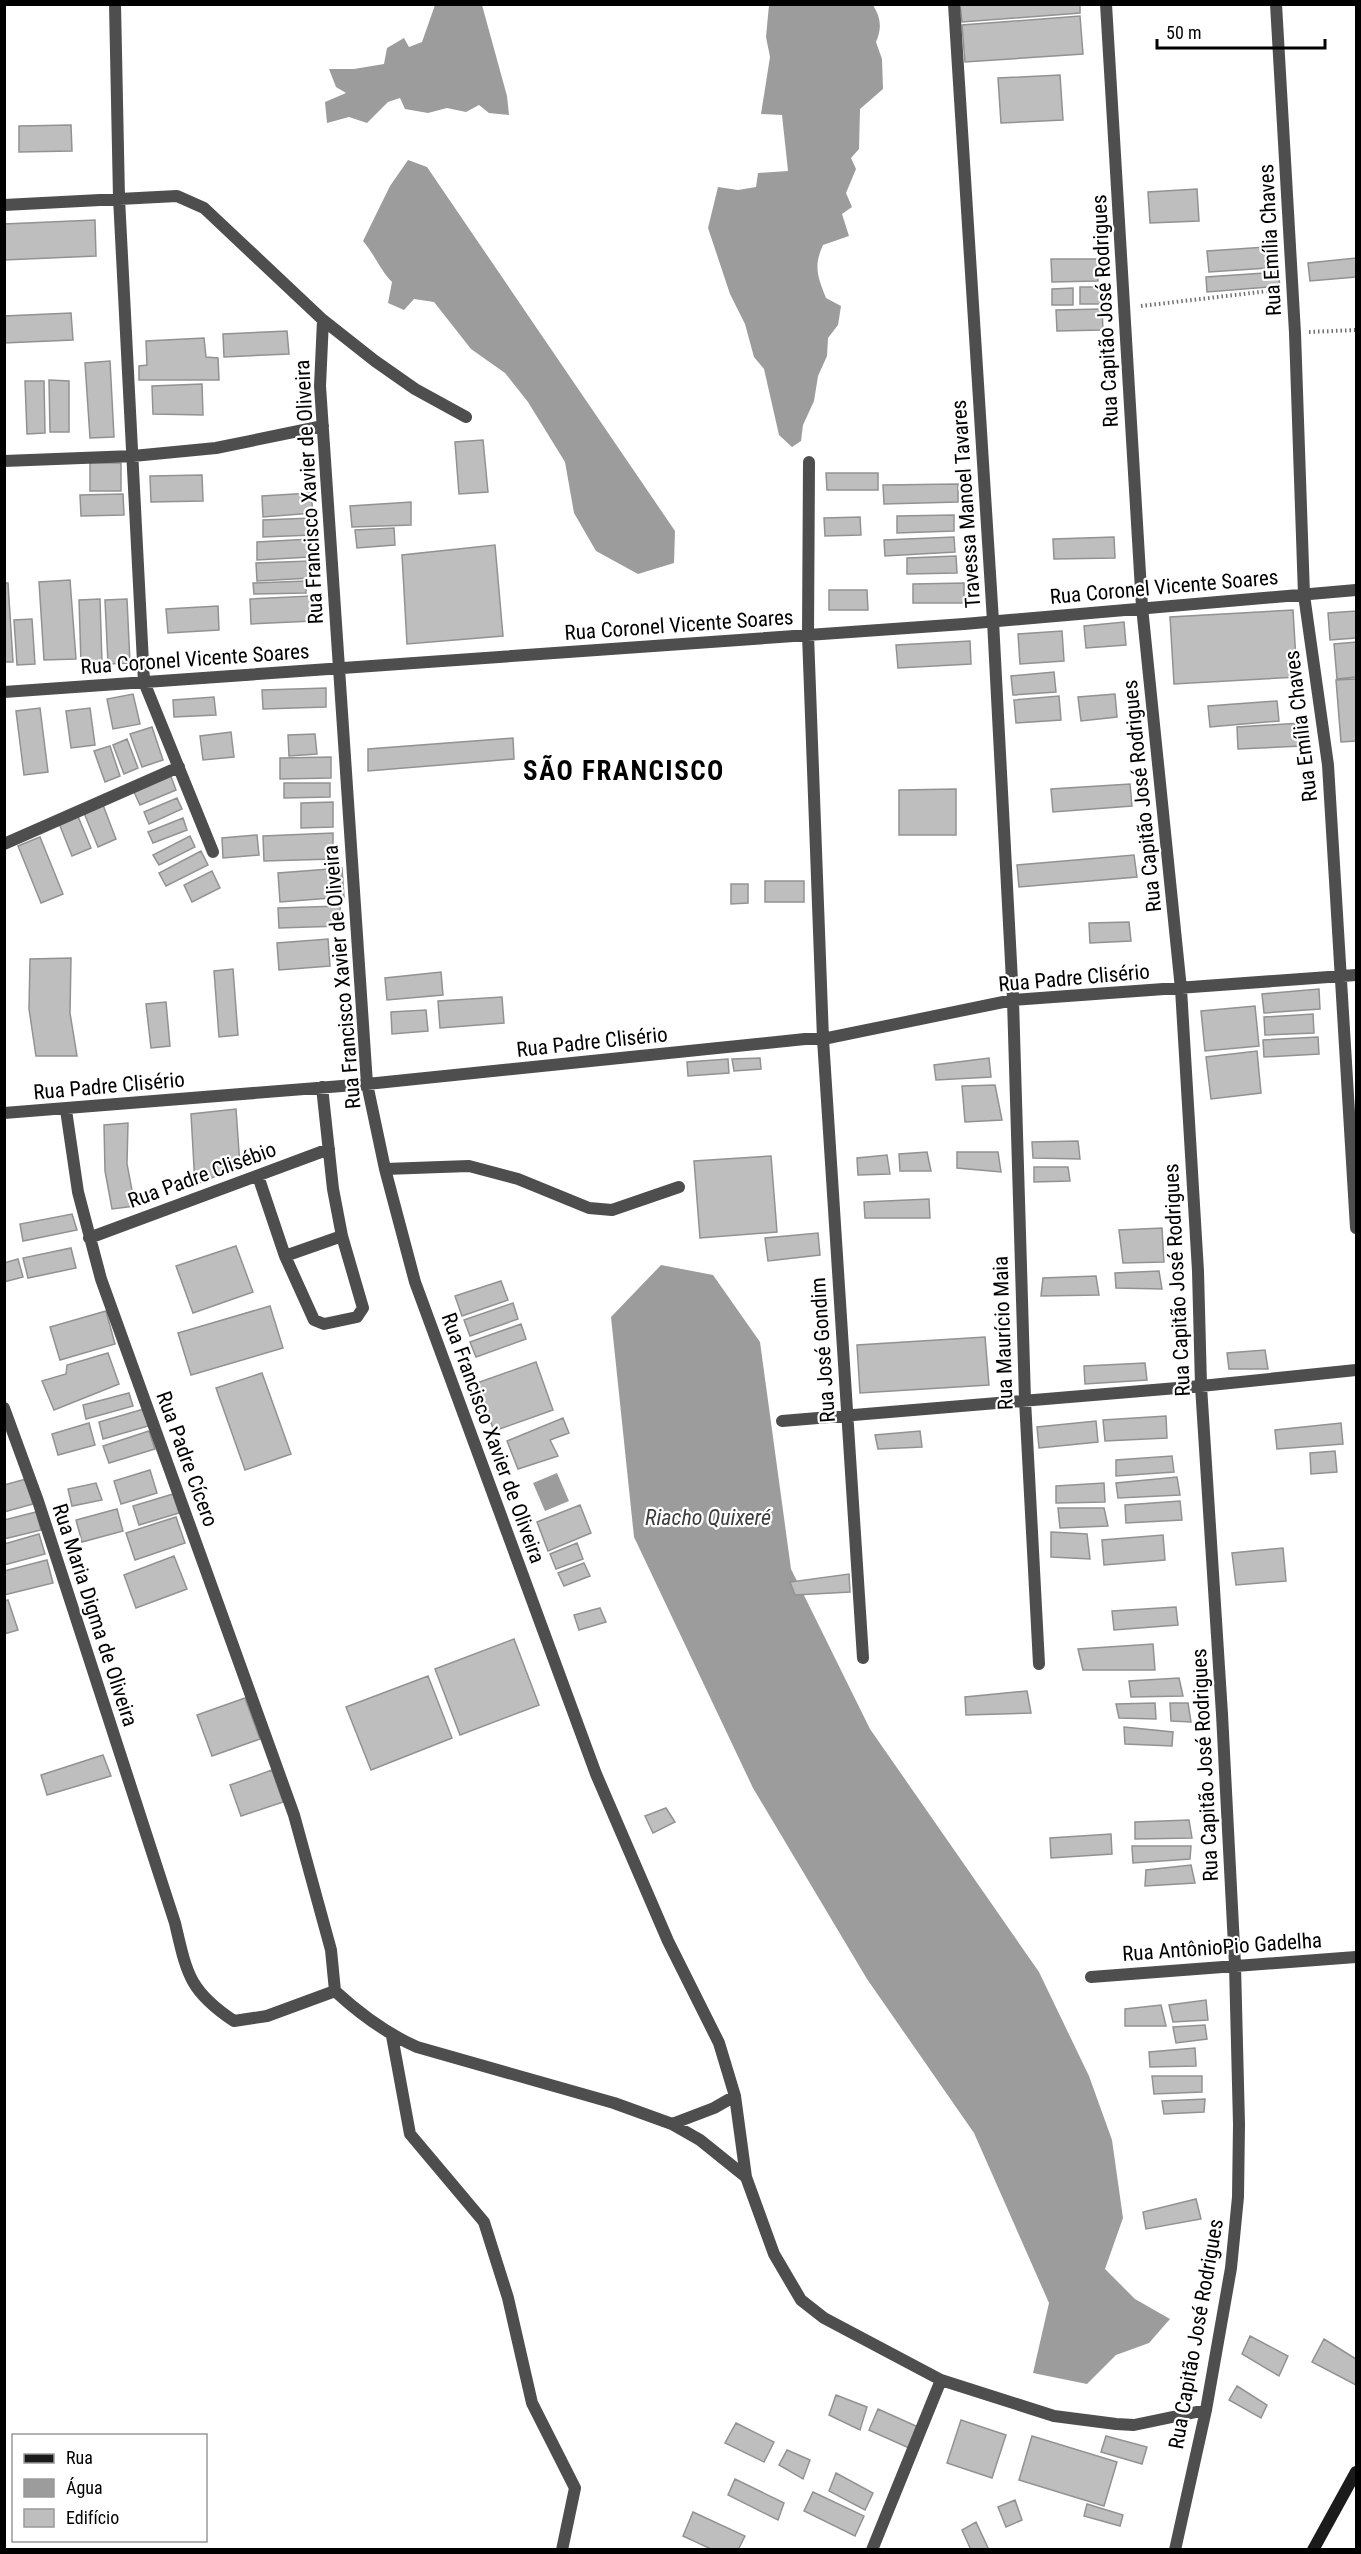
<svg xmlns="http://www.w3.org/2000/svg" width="1361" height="2554" viewBox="0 0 1361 2554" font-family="'Roboto Condensed',sans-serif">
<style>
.water{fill:#9c9c9c}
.building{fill:#bebebe;stroke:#929292;stroke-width:1.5}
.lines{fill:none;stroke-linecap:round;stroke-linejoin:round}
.path{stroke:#707070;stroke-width:4;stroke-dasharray:1.5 3;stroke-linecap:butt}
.minor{stroke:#4e4e4e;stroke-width:12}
.secondary{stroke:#1b1b1b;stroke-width:12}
.labels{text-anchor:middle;stroke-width:4.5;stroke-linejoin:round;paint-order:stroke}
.street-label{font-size:21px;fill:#000;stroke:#fff}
.water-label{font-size:22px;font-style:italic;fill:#3d3d3d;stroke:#fff}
.district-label{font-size:27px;font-weight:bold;letter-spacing:1.5px;fill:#000;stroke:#fff}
</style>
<rect width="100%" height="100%" fill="#fff"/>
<!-- water -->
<path class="water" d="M 435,5 L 482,5 L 507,96 L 509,115 L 489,113 L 479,105 L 466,112 L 447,108 L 428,113 L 405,109 L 400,98 L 388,102 L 367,123 L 349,117 L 327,123 L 325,102 L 346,93 L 336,87 L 329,69 L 354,69 L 384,64 L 387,48 L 404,38 L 409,47 L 422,42 Z
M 769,5 L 873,5 C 881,18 882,28 876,42 L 882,59 L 883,89 L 860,109 L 859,149 L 851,158 L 856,169 L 846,193 L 852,207 L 842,214 L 849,236 L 823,245 C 813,267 818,277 826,298 L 841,306 L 838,325 L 828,338 L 827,356 L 818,376 L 814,401 L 803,425 L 801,441 L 792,447 L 779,435 L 764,369 L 754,357 L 745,324 L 730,294 L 708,228 L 718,187 L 738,190 L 756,187 L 758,173 L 788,171 L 782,115 L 761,114 L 770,57 L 766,37 Z
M 408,160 L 427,167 L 675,531 L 674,563 L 638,574 L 596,551 L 574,513 L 565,462 L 528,402 L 505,373 L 471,349 L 434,302 L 414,299 L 404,310 L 388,303 L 392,282 C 380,270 375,255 363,241 L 390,186 Z
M 661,1265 L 713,1275 L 760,1342 L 791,1569 L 870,1729 L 1039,1972 L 1089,2076 L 1112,2140 L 1123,2218 L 1105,2269 L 1135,2299 L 1170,2319 L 1149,2343 L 1116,2355 L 1087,2384 L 1033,2373 L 1049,2303 L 974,2133 L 867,1979 L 753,1788 L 634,1537 L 611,1317 Z
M 557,1473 L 569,1501 L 545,1511 L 533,1483 Z"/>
<!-- building -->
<path class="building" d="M 960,4 L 1080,4 L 1080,13 L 962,22 Z
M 1080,16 L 1083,54 L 965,62 L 962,25 Z
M 1060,75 L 1063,120 L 1001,123 L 998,78 Z
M 71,125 L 72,151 L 19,152 L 19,126 Z
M 1197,189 L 1199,221 L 1150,223 L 1148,192 Z
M 95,220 L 96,256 L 4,260 L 4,224 Z
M 1266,247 L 1268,268 L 1209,272 L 1207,251 Z
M 1356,258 L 1356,277 L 1310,281 L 1308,263 Z
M 1051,259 L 1097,259 L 1098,281 L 1052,282 Z
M 1278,272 L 1280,286 L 1207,292 L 1206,277 Z
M 1080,287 L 1102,287 L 1103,304 L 1080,304 Z
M 1073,288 L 1073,305 L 1052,305 L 1052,289 Z
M 1102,309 L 1103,330 L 1057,331 L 1056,310 Z
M 71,313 L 73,340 L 4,343 L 4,316 Z
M 287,331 L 289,354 L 224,357 L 223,334 Z
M 204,338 L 206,357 L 218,358 L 219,380 L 139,380 L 139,366 L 147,365 L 146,341 Z
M 110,361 L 114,437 L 90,438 L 85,363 Z
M 49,380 L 69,381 L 69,432 L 50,432 Z
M 25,381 L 44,381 L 45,433 L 27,434 Z
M 202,384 L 203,415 L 153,414 L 152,386 Z
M 483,440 L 488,492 L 459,494 L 455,442 Z
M 90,463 L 121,463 L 121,491 L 90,491 Z
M 826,473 L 878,473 L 878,490 L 827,490 Z
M 202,475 L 203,501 L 151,502 L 150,476 Z
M 958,484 L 958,502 L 884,504 L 883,485 Z
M 311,493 L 313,513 L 263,517 L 262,496 Z
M 123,494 L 124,515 L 81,516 L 80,495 Z
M 411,502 L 411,525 L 352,527 L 350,506 Z
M 954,515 L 954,531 L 897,533 L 897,516 Z
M 860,517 L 861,535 L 825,536 L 824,518 Z
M 311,518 L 312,535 L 263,537 L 263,520 Z
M 394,528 L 395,545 L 357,548 L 355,530 Z
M 954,537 L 955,552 L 885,556 L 884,540 Z
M 1114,537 L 1115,558 L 1054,559 L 1053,539 Z
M 311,539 L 310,557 L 257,560 L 257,542 Z
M 495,545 L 503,636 L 407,644 L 402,555 Z
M 956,556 L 957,573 L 907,574 L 907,558 Z
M 310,561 L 311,578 L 257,581 L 256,563 Z
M 70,580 L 76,659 L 44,660 L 39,582 Z
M 306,581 L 306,593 L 254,594 L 253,583 Z
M 4,583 L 8,583 L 13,662 L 4,662 Z
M 964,583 L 964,603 L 913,603 L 913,584 Z
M 829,590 L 867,590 L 868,610 L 829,610 Z
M 311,596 L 313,621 L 251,624 L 250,599 Z
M 100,599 L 102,663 L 81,663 L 79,600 Z
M 127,599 L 130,663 L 108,664 L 105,600 Z
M 218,606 L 219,630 L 168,633 L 166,609 Z
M 1293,610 L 1297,677 L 1174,684 L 1170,617 Z
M 1356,611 L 1356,638 L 1330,640 L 1328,613 Z
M 32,619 L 35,664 L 17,665 L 14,620 Z
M 1124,622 L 1126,645 L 1086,648 L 1084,626 Z
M 1062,631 L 1064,661 L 1020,664 L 1018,634 Z
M 970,641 L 971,664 L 898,668 L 896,645 Z
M 1356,642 L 1356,677 L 1337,679 L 1334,644 Z
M 1054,672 L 1056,692 L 1013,695 L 1011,676 Z
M 1356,679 L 1356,741 L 1341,742 L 1336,680 Z
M 326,688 L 326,707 L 263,709 L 262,690 Z
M 133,694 L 140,724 L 113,729 L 107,699 Z
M 1115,694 L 1117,717 L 1081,721 L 1078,697 Z
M 1059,696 L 1061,720 L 1016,723 L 1014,700 Z
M 214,697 L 216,715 L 174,717 L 173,700 Z
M 1277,701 L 1279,721 L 1210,727 L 1208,706 Z
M 40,708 L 48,772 L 24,775 L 16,711 Z
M 90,708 L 95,745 L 71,748 L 66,711 Z
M 1301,723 L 1302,746 L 1238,749 L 1237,727 Z
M 152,727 L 163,760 L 142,767 L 130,734 Z
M 231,732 L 234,757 L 203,760 L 200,736 Z
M 315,734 L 317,754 L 289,756 L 288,735 Z
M 513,738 L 514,759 L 368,771 L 368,749 Z
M 127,739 L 138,768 L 124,774 L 113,745 Z
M 110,746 L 120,776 L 105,782 L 94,751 Z
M 331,757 L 331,778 L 280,779 L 280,758 Z
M 170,774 L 176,790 L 140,805 L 133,790 Z
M 284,783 L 330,783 L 330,797 L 284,798 Z
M 1130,784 L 1132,806 L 1053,812 L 1051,789 Z
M 956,789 L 956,835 L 899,835 L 899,790 Z
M 177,798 L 182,809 L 149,824 L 144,812 Z
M 333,802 L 333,827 L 301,828 L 301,803 Z
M 103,805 L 116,839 L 98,847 L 84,813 Z
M 77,814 L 91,848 L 72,856 L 58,821 Z
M 183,818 L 187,830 L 153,843 L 148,832 Z
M 333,833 L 333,859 L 264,861 L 263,836 Z
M 257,835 L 259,855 L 223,858 L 222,838 Z
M 190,836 L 195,847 L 159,865 L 153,855 Z
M 40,837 L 63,894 L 41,903 L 18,846 Z
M 201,851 L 208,865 L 166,886 L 159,873 Z
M 1134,855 L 1137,877 L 1019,887 L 1017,865 Z
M 342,868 L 344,897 L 280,902 L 278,873 Z
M 212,871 L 220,888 L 192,902 L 184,885 Z
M 765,881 L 804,881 L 804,902 L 765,902 Z
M 731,884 L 748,884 L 748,903 L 731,904 Z
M 340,906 L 341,926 L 279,928 L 278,908 Z
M 1129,922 L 1131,941 L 1090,943 L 1089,923 Z
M 328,939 L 330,966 L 279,970 L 277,943 Z
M 71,958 L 70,1013 L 77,1056 L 36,1056 L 29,1009 L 30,959 Z
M 233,969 L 238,1035 L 219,1037 L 214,971 Z
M 441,972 L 443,995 L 387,1000 L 385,978 Z
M 1319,989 L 1320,1009 L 1264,1013 L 1262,994 Z
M 502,997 L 504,1023 L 440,1028 L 438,1001 Z
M 166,1002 L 170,1046 L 151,1048 L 146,1004 Z
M 1255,1006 L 1259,1046 L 1205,1051 L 1201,1011 Z
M 426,1010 L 428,1031 L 392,1034 L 391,1012 Z
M 1313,1014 L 1314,1033 L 1265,1035 L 1264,1017 Z
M 1318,1037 L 1319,1054 L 1264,1057 L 1263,1040 Z
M 1257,1051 L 1261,1093 L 1211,1099 L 1206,1057 Z
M 760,1058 L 761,1069 L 734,1071 L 732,1059 Z
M 989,1058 L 991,1077 L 936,1080 L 934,1065 Z
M 728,1059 L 729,1073 L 688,1076 L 687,1062 Z
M 995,1085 L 1002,1120 L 965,1122 L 962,1086 Z
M 236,1109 L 240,1166 L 195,1185 L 191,1114 Z
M 128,1123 L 127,1164 L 135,1206 L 112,1209 L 105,1171 L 104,1125 Z
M 1078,1141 L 1080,1159 L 1033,1158 L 1032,1142 Z
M 927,1152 L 931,1171 L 900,1171 L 899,1154 Z
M 957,1152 L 998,1152 L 1001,1172 L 957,1168 Z
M 887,1155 L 890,1174 L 858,1175 L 857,1158 Z
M 771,1156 L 777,1232 L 700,1238 L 694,1161 Z
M 1034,1167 L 1068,1167 L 1070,1181 L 1034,1182 Z
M 929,1199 L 930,1218 L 865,1218 L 864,1202 Z
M 72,1214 L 77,1230 L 23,1241 L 20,1224 Z
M 1162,1228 L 1164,1262 L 1123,1263 L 1119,1230 Z
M 818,1233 L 820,1255 L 768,1261 L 765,1238 Z
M 236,1246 L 253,1292 L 193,1313 L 176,1266 Z
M 71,1248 L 76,1268 L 28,1278 L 23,1258 Z
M 18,1259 L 23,1277 L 4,1282 L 4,1263 Z
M 1159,1271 L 1162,1289 L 1116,1288 L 1115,1273 Z
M 1096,1276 L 1099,1295 L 1041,1296 L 1043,1278 Z
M 501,1281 L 508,1300 L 462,1316 L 455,1296 Z
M 513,1303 L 518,1319 L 470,1336 L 464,1320 Z
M 270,1306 L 283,1348 L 191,1375 L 178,1333 Z
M 106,1311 L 115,1344 L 60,1360 L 50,1327 Z
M 521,1324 L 526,1339 L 476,1357 L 470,1342 Z
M 985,1337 L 989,1385 L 860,1393 L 857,1345 Z
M 1265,1350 L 1268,1369 L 1229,1369 L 1227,1353 Z
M 108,1353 L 119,1384 L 54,1410 L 42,1381 L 66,1374 L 67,1365 Z
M 536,1362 L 553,1410 L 494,1431 L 477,1383 Z
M 1145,1363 L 1147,1380 L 1085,1384 L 1084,1366 Z
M 262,1373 L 291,1454 L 245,1470 L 216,1388 Z
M 129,1393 L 133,1406 L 86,1419 L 83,1405 Z
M 144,1409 L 148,1426 L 103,1439 L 99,1422 Z
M 1166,1416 L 1167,1438 L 1105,1441 L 1103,1420 Z
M 563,1418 L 569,1433 L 550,1440 L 558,1456 L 518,1469 L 507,1441 Z
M 1096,1421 L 1098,1442 L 1039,1448 L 1037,1427 Z
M 89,1423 L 95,1445 L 58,1455 L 52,1434 Z
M 1341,1423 L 1343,1444 L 1277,1449 L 1275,1430 Z
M 149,1431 L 155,1449 L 109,1463 L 103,1446 Z
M 920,1431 L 922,1447 L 878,1449 L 875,1435 Z
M 1335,1451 L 1337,1472 L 1311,1474 L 1310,1453 Z
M 1172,1456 L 1174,1472 L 1116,1476 L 1116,1460 Z
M 150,1470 L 157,1493 L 121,1504 L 114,1481 Z
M 1177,1477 L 1180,1495 L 1118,1498 L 1116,1483 Z
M 26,1479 L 33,1504 L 4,1512 L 4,1485 Z
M 96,1483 L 102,1500 L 72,1506 L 68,1489 Z
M 1104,1483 L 1105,1502 L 1056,1503 L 1056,1486 Z
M 173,1494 L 179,1513 L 139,1525 L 133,1506 Z
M 1180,1501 L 1182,1520 L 1126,1523 L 1125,1505 Z
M 580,1505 L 591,1533 L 548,1551 L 537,1522 Z
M 1058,1508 L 1104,1508 L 1108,1526 L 1060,1528 Z
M 117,1509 L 123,1531 L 82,1542 L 76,1520 Z
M 36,1512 L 41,1530 L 4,1539 L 4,1520 Z
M 176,1517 L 185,1543 L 135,1560 L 126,1533 Z
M 1051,1532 L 1087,1534 L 1090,1559 L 1051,1557 Z
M 39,1534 L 45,1554 L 4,1565 L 4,1544 Z
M 1163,1535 L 1165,1560 L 1104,1565 L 1102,1540 Z
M 577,1543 L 583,1559 L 556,1569 L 550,1554 Z
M 1283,1548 L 1286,1581 L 1236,1585 L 1232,1553 Z
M 174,1556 L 187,1589 L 136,1608 L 124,1575 Z
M 47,1560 L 53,1583 L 4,1595 L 4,1571 Z
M 584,1563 L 590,1576 L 564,1586 L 558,1573 Z
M 849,1574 L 850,1592 L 795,1595 L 790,1582 Z
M 8,1600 L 18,1630 L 4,1634 L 4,1601 Z
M 1176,1607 L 1178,1625 L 1114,1630 L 1112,1611 Z
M 600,1608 L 606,1622 L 579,1630 L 574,1615 Z
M 514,1639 L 539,1705 L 460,1735 L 435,1669 Z
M 1153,1644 L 1155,1670 L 1083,1670 L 1078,1649 Z
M 428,1676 L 452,1738 L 371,1770 L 346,1707 Z
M 1179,1678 L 1183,1696 L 1131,1697 L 1129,1681 Z
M 1027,1691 L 1031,1713 L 966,1715 L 965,1697 Z
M 245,1698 L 260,1739 L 212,1756 L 197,1715 Z
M 1155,1703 L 1156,1719 L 1119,1718 L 1116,1704 Z
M 1170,1703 L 1188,1703 L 1191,1722 L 1171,1721 Z
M 1124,1727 L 1173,1732 L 1172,1746 L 1125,1744 Z
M 103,1755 L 111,1776 L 47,1795 L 41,1775 Z
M 272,1770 L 283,1802 L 241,1816 L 230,1785 Z
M 666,1808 L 675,1822 L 653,1833 L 645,1816 Z
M 1189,1820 L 1192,1838 L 1135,1839 L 1135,1822 Z
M 1111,1834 L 1112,1854 L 1051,1858 L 1050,1838 Z
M 1132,1846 L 1191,1846 L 1190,1859 L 1133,1863 Z
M 1191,1865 L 1195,1883 L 1145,1886 L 1146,1870 Z
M 1206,2000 L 1208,2020 L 1173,2022 L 1169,2005 Z
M 1161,2005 L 1166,2026 L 1125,2026 L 1125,2009 Z
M 1205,2025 L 1207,2039 L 1176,2043 L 1173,2027 Z
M 1195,2048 L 1196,2066 L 1150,2067 L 1149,2052 Z
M 1152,2076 L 1202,2076 L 1202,2092 L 1154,2094 Z
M 1205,2099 L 1204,2112 L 1164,2114 L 1162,2101 Z
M 1196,2199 L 1201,2219 L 1146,2229 L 1143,2212 Z
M 1250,2336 L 1288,2356 L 1279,2376 L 1242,2354 Z
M 1324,2339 L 1356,2359 L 1356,2385 L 1312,2362 Z
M 1237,2386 L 1267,2405 L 1261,2418 L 1229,2400 Z
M 836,2395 L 867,2407 L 860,2430 L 829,2415 Z
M 878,2409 L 918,2427 L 909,2448 L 869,2430 Z
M 961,2420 L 1006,2435 L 992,2478 L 947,2463 Z
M 736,2423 L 774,2442 L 764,2462 L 725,2443 Z
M 1032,2436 L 1117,2462 L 1104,2506 L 1019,2480 Z
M 1106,2436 L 1147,2447 L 1142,2464 L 1101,2452 Z
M 787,2450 L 810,2460 L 803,2479 L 779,2465 Z
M 836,2473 L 873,2493 L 865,2510 L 829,2491 Z
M 735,2479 L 784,2503 L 778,2520 L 728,2495 Z
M 813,2492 L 864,2516 L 855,2536 L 804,2511 Z
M 1015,2500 L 1022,2520 L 1006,2527 L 998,2507 Z
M 1087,2504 L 1123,2515 L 1120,2526 L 1084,2516 Z
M 693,2512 L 745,2536 L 738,2550 L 713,2550 L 683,2536 Z
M 976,2522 L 989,2550 L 971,2550 L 962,2530 Z"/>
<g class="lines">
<!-- path -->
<path class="path" d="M 1141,306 L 1277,290
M 1309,332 L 1356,330"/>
<!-- minor -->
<path class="minor" d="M 115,4 L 119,198 L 144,682 L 213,852
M 954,4 L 993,621 L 1013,1000 L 1025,1400 L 1039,1664
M 1106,4 L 1142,607 L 1181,989 L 1198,1271 L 1201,1386 L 1222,1714 L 1235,1965 L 1239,2124 L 1238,2197 L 1231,2268 L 1206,2410 L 1175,2550
M 1276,4 L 1295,333 L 1304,595 L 1328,765 L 1356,1228
M 4,205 L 177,196 L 204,208 L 323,320 L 375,361 L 415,389 L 466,417
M 323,320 L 320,386 L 367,1084 L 385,1169 L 415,1282 L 596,1774 L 668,1941 L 719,2043 L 735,2096 L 746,2177
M 4,461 L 133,456 L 216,448 L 323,426
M 809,462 L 808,635 L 823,1039 L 863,1658
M 4,692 L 964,624 L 1356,590
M 4,844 L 179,767
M 4,1113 L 367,1084 L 805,1039 L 823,1039 L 1013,1000 L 1356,975
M 385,1169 L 469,1166 L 518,1179 L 589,1208 L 612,1210 L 679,1187
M 258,1176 L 285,1256 L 314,1320 L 324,1324 L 357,1317 L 363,1308 L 342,1236 L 333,1189 L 322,1087
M 89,1238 L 329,1149
M 285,1256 L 342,1236
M 4,1408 L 38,1501 L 175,1923 C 187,1974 189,1991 234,2021 L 267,2016 L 335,1991 L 331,1950 L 294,1815 L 101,1279 L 78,1192 L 66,1110
M 782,1421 L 1201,1386 L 1356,1370
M 1091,1977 L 1356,1957
M 335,1991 C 360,2014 385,2033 417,2047 L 614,2103 L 672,2124 L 700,2140 L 746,2177 L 774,2254 L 801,2300 L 824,2318 L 941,2380 L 1054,2416 L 1116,2424 L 1134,2425 L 1206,2410
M 392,2036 L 410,2134 L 484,2222 L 508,2298 L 532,2403 L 575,2488 L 562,2550
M 672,2124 L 714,2108 L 735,2096
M 872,2550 L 941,2380"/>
<!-- secondary -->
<path class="secondary" d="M 1313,2550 L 1356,2472"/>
</g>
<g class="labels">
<!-- street labels -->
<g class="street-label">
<text transform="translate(1270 240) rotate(-93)" y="7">Rua Emília Chaves</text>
<text transform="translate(1105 311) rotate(-93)" y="7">Rua Capitão José Rodrigues</text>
<text transform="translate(309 492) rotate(-93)" y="7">Rua Francisco Xavier de Oliveira</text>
<text transform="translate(966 504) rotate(-94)" y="7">Travessa Manoel Tavares</text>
<text transform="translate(1164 587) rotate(-5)" y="7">Rua Coronel Vicente Soares</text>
<text transform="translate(679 625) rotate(-4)" y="7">Rua Coronel Vicente Soares</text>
<text transform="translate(195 659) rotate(-4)" y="7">Rua Coronel Vicente Soares</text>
<text transform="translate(1301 726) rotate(-97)" y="7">Rua Emília Chaves</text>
<text transform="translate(1142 796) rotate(-96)" y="7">Rua Capitão José Rodrigues</text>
<text transform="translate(342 977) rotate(-95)" y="7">Rua Francisco Xavier de Oliveira</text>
<text transform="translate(1074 978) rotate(-5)" y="7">Rua Padre Clisério</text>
<text transform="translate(592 1042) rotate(-6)" y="7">Rua Padre Clisério</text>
<text transform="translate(109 1086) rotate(-5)" y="7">Rua Padre Clisério</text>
<text transform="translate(202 1175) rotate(-20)" y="7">Rua Padre Clisébio</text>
<text transform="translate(1177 1280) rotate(-93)" y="7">Rua Capitão José Rodrigues</text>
<text transform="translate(1003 1333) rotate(-92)" y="7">Rua Maurício Maia</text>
<text transform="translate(823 1350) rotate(-94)" y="7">Rua José Gondim</text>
<text transform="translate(493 1438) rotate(70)" y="7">Rua Francisco Xavier de Oliveira</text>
<text transform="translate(187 1459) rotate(70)" y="7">Rua Padre Cícero</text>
<text transform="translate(95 1615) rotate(72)" y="7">Rua Maria Digma de Oliveira</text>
<text transform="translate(1205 1765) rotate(-93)" y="7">Rua Capitão José Rodrigues</text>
<text transform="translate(1222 1947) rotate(-4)" y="7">Rua AntônioPio Gadelha</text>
<text transform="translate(1196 2334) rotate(-80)" y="7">Rua Capitão José Rodrigues</text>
</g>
<!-- water labels -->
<g class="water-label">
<text x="708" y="1525">Riacho Quixeré</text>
</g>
<!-- district labels -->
<g class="district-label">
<text x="624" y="780">SÃO FRANCISCO</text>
</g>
</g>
<!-- border -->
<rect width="1361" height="2554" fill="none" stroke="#000000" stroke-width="12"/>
<!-- legend -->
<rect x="12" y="2434" width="195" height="108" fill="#ffffff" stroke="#999999" stroke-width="1.5"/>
<rect x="24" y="2454" width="30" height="9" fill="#1b1b1b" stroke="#999999" stroke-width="1.5"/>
<text x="66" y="2464" font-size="18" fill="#000000">Rua</text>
<rect x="24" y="2479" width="30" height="18" fill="#9c9c9c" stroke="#999999" stroke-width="1.5"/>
<text x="66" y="2494" font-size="18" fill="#000000">Água</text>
<rect x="24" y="2509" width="30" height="18" fill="#bebebe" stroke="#999999" stroke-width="1.5"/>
<text x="66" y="2524" font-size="18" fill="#000000">Edifício</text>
<!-- scale -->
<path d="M1157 39v9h168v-9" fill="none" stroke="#000000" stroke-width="3"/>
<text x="1166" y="39" font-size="18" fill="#000000" stroke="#ffffff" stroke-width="4.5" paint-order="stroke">50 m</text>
</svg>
